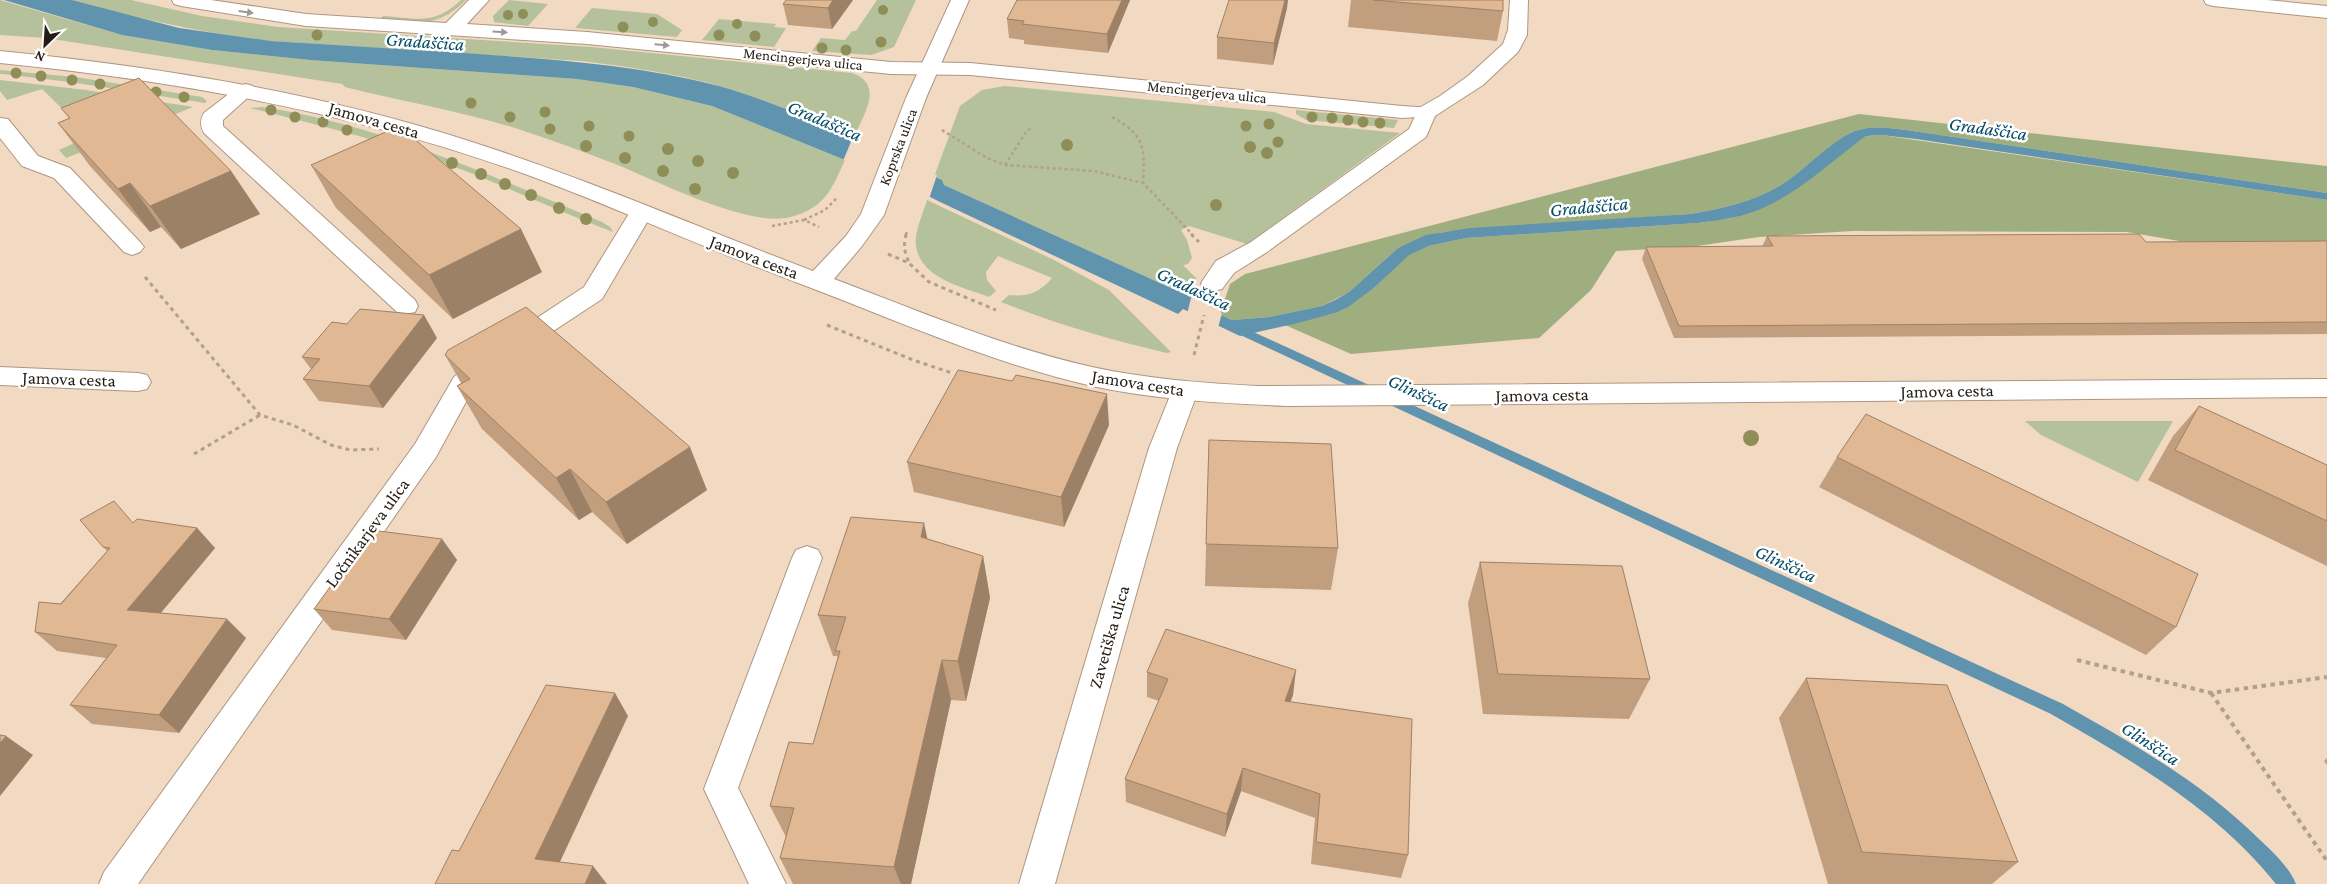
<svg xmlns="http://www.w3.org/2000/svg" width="2327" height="884" viewBox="0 0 2327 884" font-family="'Crimson Pro',serif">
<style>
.green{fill:#b4c19a}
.forest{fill:#9fae7f}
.water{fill:#6093ae}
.pier{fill:#f2d9c2}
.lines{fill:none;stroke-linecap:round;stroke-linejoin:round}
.stream{fill:#6093ae;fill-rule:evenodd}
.service-casing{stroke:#ad9680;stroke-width:2}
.minor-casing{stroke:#ad9680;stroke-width:2}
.tertiary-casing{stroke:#ad9680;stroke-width:2}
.path-far2{stroke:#b39f8d;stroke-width:2.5;stroke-dasharray:3 3;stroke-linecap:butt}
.path-far1{stroke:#b39f8d;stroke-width:3;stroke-dasharray:4 4;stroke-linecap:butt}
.path{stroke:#b39f8d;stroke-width:4;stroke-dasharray:4.5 4.5;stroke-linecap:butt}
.service{fill:#fff;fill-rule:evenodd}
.minor{fill:#fff;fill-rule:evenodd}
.tertiary{fill:#fff;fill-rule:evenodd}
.tree{fill:#908e58}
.wall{fill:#c19e7e}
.shaded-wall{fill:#9d8167}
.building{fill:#e0b893;stroke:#9d8167}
.oneway{fill:#9d9995}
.labels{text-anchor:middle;stroke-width:5;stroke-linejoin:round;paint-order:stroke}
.far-street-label{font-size:15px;fill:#251c14;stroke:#fff}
.street-label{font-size:18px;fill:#251c14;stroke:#fff}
.water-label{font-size:19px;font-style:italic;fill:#034b67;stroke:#fff}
</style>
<rect width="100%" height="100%" fill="#f2d9c2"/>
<!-- green -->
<path class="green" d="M 0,0 L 122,35 L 212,50 L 310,60 L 577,79 L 633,87 L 712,106 L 845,160 C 831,190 826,207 791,217 C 747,228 658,181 615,164 C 582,151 549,139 515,128 C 460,111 401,101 345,87 L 342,84 L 46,38 L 0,35 Z
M 72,0 L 131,0 L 202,16 L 278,27 L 592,47 L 852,73 C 886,85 862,116 853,140 C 819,124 785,108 750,96 C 696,76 638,68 581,61 L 271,41 C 201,33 140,19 72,0 Z
M 461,0 L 466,0 C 437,29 417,22 379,20 L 383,16 C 417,18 434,26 461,0 Z
M 509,0 L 548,4 L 528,26 L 494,22 L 493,16 Z
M 877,0 L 916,0 L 894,47 L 871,55 L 812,51 L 821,38 L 845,40 L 852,31 L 856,31 Z
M 592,8 L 657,14 L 682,30 L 677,37 L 575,28 Z
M 719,19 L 776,24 L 774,27 L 786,28 L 774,47 L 702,40 Z
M 0,70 L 75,77 L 202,97 L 207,101 L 205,103 L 70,82 L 3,74 L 0,74 Z
M 0,80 L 86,90 L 193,107 L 66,158 L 59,150 L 90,136 L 42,89 L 7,100 L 0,91 Z
M 1005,86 L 1274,112 L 1306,124 L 1400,133 L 1247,244 L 1189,226 L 1181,230 L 1187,240 L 1192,258 L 1188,264 L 1183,265 L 1196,278 L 1193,298 L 944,185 L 942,180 L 934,177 L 960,106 L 982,90 Z
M 262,107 C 379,124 494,177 602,222 L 610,227 L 613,232 C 560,212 508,187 455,167 C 388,142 319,125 250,108 Z
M 1296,110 L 1398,120 L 1394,128 L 1306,120 L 1296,114 Z
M 927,200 L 1054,260 L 1109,290 L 1171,352 L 1167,353 C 1110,340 1056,324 1001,302 L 1009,295 C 1028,297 1039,293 1052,278 L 998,256 L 986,272 L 987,280 L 996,291 L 989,297 C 963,287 921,279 916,246 C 914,232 923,214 927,200 Z
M 2025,421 L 2173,421 L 2138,482 L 2041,435 Z"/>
<!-- forest -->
<path class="forest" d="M 1859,114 L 2327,166 L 2327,193 L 1913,131 C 1895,129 1876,125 1859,130 C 1836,135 1803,172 1781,185 C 1753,202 1722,209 1690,214 L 1443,232 L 1398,248 L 1349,292 L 1322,306 L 1269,317 L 1232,320 L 1220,314 L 1230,284 L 1245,274 Z
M 1881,135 L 2327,200 L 2327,241 L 2185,242 L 2127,232 L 1852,231 L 1759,237 L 1690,247 L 1616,251 L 1591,290 L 1539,338 L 1351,354 L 1285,325 L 1335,313 L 1375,287 L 1409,254 L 1429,246 L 1466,238 L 1698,223 L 1732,218 L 1764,207 L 1866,136 Z"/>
<!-- water -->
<path class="water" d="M 4,0 L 72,0 L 179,28 L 271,41 C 341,45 410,50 479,54 C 560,60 640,65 719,86 C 796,108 869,147 942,180 L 944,185 L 1193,298 L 1192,301 L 1232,320 L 1269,317 L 1322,306 L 1335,300 L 1349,292 L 1398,248 L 1426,235 L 1470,228 L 1690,214 C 1722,209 1753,202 1781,185 C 1803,172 1836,135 1859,130 C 1876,125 1895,129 1913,131 L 2327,193 L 2327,200 L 1916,139 L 1881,135 L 1866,136 C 1833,160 1802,190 1765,207 C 1744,217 1721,220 1698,223 L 1466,238 L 1429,246 L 1409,255 L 1375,287 L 1348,307 L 1335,313 L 1298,323 L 1240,336 L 1183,309 L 1178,314 L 938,201 L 849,155 L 845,160 L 712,106 L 633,87 L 577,79 L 310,60 L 212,50 L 122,35 Z"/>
<!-- pier -->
<path class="pier" d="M 853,137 L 937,175 L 929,199 L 849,158 L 843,161 Z
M 1192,294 L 1195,296 L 1195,300 L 1222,313 L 1218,328 L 1187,314 Z"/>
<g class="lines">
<!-- stream -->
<path class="stream" d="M 1236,324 L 2063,704 C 2132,743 2203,783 2260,840 C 2273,852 2289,867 2296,884 L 2276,884 C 2216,809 2133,761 2051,714 L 1232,331 L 1230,328 Z"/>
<!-- service casing -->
<g class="service-casing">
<path id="service" d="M 1510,0 L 1528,0 L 1527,35 L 1518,52 L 1483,85 L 1435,116 L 1426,137 L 1267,252 L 1234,273 L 1222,289 L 1213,291 L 1204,289 L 1201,283 L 1216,261 L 1251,242 L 1409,129 L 1419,108 L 1440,96 L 1468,76 L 1503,44 L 1508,30 Z
M 2204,0 L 2267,0 L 2327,6 L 2327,18 L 2213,6 L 2206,4 Z
M 246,84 L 253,86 L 256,90 L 223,120 L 223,126 L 415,300 L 418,306 L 415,312 L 406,314 L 397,312 L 204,133 C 200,126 200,120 204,113 L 239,86 Z
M 0,118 L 8,119 L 38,156 L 70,168 L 140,242 L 144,247 L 140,252 L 132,255 L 124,252 L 54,178 L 22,166 L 0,138 Z
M 807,546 L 818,550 L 822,558 L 738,788 L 786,884 L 749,884 L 704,789 L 792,558 L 796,550 Z"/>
</g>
<!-- minor casing -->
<g class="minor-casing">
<path id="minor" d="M 172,0 L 211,0 L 306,14 L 446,23 L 469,0 L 489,0 L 467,24 L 587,32 L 891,62 L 970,63 L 1402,106 L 1433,108 L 1437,112 L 1433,116 L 1402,118 L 970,75 L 891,74 L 587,44 L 306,26 L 181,6 L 174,4 Z
M 641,205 L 649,207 L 653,212 L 602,299 L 500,366 L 472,391 L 436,457 L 138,884 L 99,884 L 104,872 L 415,444 L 454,377 L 482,354 L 584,287 L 633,207 Z
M 0,367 L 138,373 L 147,375 L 151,382 L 147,389 L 138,391 L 0,385 Z
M 1185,381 L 1194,384 L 1198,391 L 1177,448 L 1055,884 L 1019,884 L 1149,448 L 1172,391 L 1176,384 Z"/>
</g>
<!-- tertiary casing -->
<g class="tertiary-casing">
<path id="tertiary" d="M 951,0 L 969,0 L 926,98 L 884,215 L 862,246 L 834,279 C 919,311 1003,347 1092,367 C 1147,379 1203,383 1258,386 L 2327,379 L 2327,397 L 1286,406 C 1221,403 1156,400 1092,386 C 1017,369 946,341 875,313 C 823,292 771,273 719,252 C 654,226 591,198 525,174 C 355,113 180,81 0,63 L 0,51 C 161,67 321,93 475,143 C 590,180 700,228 813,271 L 846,236 L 861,214 L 906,98 Z"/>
</g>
<!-- path-far2 -->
<path class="path-far2" d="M 1112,117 C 1145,135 1145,148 1143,183 L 1193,235
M 942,130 L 987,158 L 1005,165 L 1094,171 L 1143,183
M 1005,165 L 1026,132 L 1032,127
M 804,220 L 825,210 L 838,197
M 772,226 L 804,220 L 819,227
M 906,235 L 907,231"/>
<!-- path-far1 -->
<path class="path-far1" d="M 906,234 L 904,248 L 909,263
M 1191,234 L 1199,242
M 888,254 L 909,263 L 929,282 L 996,310
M 145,277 L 260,415 L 293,425 L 331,445 L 350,450 L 379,449
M 827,325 L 913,360 L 952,373
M 1194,355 L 1204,315
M 194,454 L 260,415"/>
<!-- path -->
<path class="path" d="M 2077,660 L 2211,693 L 2327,677
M 2211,693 L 2327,861"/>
<!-- service -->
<use href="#service" class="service"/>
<!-- minor -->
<use href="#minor" class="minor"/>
<!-- tertiary -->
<use href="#tertiary" class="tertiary"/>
</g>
<!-- trees -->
<g class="tree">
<circle cx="883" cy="10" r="5"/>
<circle cx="523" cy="14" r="5"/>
<circle cx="508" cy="15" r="5"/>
<circle cx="653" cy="22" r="5"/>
<circle cx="737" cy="24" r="5"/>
<circle cx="623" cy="27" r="5.5"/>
<circle cx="317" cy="35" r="5.5"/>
<circle cx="719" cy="35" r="5.5"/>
<circle cx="755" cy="36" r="5.5"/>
<circle cx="881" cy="42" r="5.5"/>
<circle cx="822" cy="48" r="5.5"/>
<circle cx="846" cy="50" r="5.5"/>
<circle cx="16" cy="73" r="5.5"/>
<circle cx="41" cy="76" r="5.5"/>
<circle cx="72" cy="80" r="5.5"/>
<circle cx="100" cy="84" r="5.5"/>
<circle cx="156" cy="92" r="5.5"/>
<circle cx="184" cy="97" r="5.5"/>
<circle cx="471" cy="103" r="5.5"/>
<circle cx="271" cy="110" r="5.5"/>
<circle cx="545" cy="112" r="5.5"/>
<circle cx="295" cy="117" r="5.5"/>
<circle cx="510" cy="117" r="5.5"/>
<circle cx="1312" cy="117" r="5.5"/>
<circle cx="1332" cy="118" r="5.5"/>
<circle cx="1348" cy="120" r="5.5"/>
<circle cx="323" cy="122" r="5.5"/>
<circle cx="1363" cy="122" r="5.5"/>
<circle cx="1380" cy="123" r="5.5"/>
<circle cx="1269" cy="124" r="5.5"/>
<circle cx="589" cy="126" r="5.5"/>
<circle cx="1246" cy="126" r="5.5"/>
<circle cx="550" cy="129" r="5.5"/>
<circle cx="347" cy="130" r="5.5"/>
<circle cx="629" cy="136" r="5.5"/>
<circle cx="1278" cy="142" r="5.5"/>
<circle cx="1067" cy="145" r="6"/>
<circle cx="586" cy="146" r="6"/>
<circle cx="1250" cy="147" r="6"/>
<circle cx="668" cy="149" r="6"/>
<circle cx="1267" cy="153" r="6"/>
<circle cx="625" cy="158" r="6"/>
<circle cx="698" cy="161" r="6"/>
<circle cx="452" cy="163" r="6"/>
<circle cx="663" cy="171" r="6"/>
<circle cx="733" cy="173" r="6"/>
<circle cx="481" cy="174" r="6"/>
<circle cx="505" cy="184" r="6"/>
<circle cx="695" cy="189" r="6"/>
<circle cx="531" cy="195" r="6"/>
<circle cx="1216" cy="205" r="6"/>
<circle cx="559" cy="208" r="6"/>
<circle cx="586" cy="219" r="6"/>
<circle cx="1751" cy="438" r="8"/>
</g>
<!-- wall -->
<path class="wall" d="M 853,0 L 832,29 L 788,25 L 783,4 Z
M 1017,0 L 1130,0 L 1108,53 L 1024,44 L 1024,40 L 1009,38 L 1007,19 Z
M 1351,0 L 1503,0 L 1503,11 L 1497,41 L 1348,27 Z
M 1287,8 L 1273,65 L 1217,59 L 1217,37 Z
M 61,108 L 231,171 L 260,214 L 181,249 L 161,227 L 150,232 L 90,166 L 58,123 L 69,118 Z
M 311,165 L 542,272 L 453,319 L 336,208 Z
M 1767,236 L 2146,242 L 2327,241 L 2327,334 L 1674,338 L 1642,259 L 1646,247 L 1762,247 Z
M 437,338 L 383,408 L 319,401 L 303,379 L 311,369 L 302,357 Z
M 445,355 L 707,490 L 627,544 L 592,512 L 579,520 L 482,429 L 457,386 L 461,383 Z
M 1012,381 L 1109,425 L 1064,527 L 914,492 L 907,462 Z
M 2199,406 L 2327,465 L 2327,566 L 2148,480 L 2173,436 Z
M 1209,440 L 1338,548 L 1331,590 L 1205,586 Z
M 1837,457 L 2176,627 L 2146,655 L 1819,487 Z
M 134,522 L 197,528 L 215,548 L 161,613 L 246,638 L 179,733 L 92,724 L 70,705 L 106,658 L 57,651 L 35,632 L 107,551 L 103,547 Z
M 442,539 L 457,560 L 406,640 L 332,630 L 314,609 Z
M 928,539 L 983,556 L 990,598 L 966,701 L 951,700 L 911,884 L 793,884 L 780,858 L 786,837 L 770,806 L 813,744 L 838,658 L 837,656 L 833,656 L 818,615 Z
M 1480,562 L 1650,679 L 1629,719 L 1483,714 L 1468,603 Z
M 1147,672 L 1293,695 L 1290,702 L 1408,855 L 1401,878 L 1311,864 L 1315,818 L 1241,791 L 1225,837 L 1126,802 L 1125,779 L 1159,701 L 1147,697 Z
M 1806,678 L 2018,862 L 1992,884 L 1828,884 L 1779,718 Z
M 2327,758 L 2327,765 L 2324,761 Z"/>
<!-- shaded-wall -->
<path class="shaded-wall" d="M 833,0 L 853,0 L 832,29 L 828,8 Z
M 1122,0 L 1130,0 L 1108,53 L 1107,34 Z
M 1285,0 L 1288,0 L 1287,8 L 1273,65 L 1274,43 Z
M 231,171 L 260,214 L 181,249 L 150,206 Z
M 130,183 L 161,227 L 150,232 L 118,189 Z
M 521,229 L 542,272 L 453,319 L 429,275 Z
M 424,315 L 437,338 L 383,408 L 369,386 Z
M 1107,394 L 1109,425 L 1064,527 L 1061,497 Z
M 690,447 L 707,490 L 627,544 L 606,502 Z
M 570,469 L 592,512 L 579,520 L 556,478 Z
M 924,523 L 933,565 L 921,537 Z
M 197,528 L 215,548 L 147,629 L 127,610 Z
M 442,539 L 457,560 L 406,640 L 389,619 Z
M 983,556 L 990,598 L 966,701 L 958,661 Z
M 227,619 L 246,638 L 179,733 L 159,715 Z
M 942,660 L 951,700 L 911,884 L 901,884 L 894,867 Z
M 1296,670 L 1293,695 L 1282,726 L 1285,701 Z
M 615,693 L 628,716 L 552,879 L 535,859 Z
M 6,736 L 33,755 L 0,796 L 0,743 Z
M 1243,768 L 1241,791 L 1225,837 L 1227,814 Z
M 593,866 L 607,884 L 585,884 Z"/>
<!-- building -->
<path class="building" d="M 786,0 L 833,0 L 828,8 L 783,4 Z
M 1017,0 L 1122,0 L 1107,34 L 1022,24 L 1024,21 L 1007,19 Z
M 1229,0 L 1285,0 L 1274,43 L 1217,37 Z
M 1373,0 L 1503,0 L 1503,11 Z
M 139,78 L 231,171 L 150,206 L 130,183 L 118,189 L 58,123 L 70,118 L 61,108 Z
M 399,126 L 521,229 L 429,275 L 311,165 Z
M 2139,234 L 2146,242 L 2327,241 L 2327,322 L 1679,326 L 1646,247 L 1773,246 L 1767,236 Z
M 526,307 L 690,447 L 606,502 L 570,469 L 556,478 L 457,386 L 470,379 L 445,355 L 448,350 Z
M 360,309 L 424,315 L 369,386 L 303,379 L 320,359 L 302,357 L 332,322 L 347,324 Z
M 958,370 L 1012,381 L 1016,375 L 1107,394 L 1061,497 L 907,462 Z
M 2199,406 L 2327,465 L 2327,521 L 2175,450 Z
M 1866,414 L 2198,574 L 2176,627 L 1837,457 Z
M 1209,440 L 1331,444 L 1338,548 L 1206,544 Z
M 114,501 L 133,523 L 137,519 L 197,528 L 127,610 L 227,619 L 159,715 L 70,705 L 117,645 L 35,632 L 39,602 L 61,604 L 110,548 L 103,547 L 80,520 Z
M 851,517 L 924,523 L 921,537 L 983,556 L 958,661 L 942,660 L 894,867 L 780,858 L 794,808 L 770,806 L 789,742 L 813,744 L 840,651 L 835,651 L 846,617 L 818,615 Z
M 371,530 L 442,539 L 389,619 L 314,609 Z
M 1480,562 L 1622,566 L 1650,679 L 1498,674 Z
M 1166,629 L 1296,670 L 1285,701 L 1412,719 L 1408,855 L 1316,842 L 1320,794 L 1243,768 L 1227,814 L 1125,779 L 1168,679 L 1147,672 Z
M 1806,678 L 1947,685 L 2018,862 L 1862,852 Z
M 546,685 L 615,693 L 535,859 L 593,866 L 585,884 L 435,884 L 452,850 L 459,851 Z
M 0,735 L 6,736 L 0,743 Z"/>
<!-- one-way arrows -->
<defs><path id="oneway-solid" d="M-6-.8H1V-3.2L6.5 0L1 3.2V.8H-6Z" transform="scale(1.25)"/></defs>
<g class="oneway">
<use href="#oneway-solid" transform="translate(246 12) rotate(8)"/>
<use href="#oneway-solid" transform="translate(500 32) rotate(4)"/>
<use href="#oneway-solid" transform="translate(662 45) rotate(5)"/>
</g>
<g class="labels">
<!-- far-street labels -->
<g class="far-street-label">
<text transform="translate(803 59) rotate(6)" y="5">Mencingerjeva ulica</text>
<text transform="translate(1207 92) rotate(6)" y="5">Mencingerjeva ulica</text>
<text transform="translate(898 147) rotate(-69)" y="5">Koprska ulica</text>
</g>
<!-- street labels -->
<g class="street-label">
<text transform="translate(374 120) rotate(16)" y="6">Jamova cesta</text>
<text transform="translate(754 257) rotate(21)" y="6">Jamova cesta</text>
<text transform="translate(69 379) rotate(2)" y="6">Jamova cesta</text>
<text transform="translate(1138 383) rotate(9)" y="6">Jamova cesta</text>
<text transform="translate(1947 391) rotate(-1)" y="6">Jamova cesta</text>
<text transform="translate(1542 395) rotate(-1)" y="6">Jamova cesta</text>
<text transform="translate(367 533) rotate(-54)" y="6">Ločnikarjeva ulica</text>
<text transform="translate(1109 637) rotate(-74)" y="6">Zavetiška ulica</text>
</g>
<!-- water labels -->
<g class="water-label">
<text transform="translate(425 41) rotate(4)" y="7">Gradaščica</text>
<text transform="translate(825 120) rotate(23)" y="7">Gradaščica</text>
<text transform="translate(1988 128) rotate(8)" y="7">Gradaščica</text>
<text transform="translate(1589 206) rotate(-5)" y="7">Gradaščica</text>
<text transform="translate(1194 288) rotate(25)" y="7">Gradaščica</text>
<text transform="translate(1419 392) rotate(25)" y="7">Glinščica</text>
<text transform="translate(1786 563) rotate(25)" y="7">Glinščica</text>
<text transform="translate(2151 743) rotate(33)" y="7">Glinščica</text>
</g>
</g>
<!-- north arrow -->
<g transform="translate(45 45) rotate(205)" stroke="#ffffff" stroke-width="4" paint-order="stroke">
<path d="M0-4L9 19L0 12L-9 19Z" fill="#251c14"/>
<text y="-8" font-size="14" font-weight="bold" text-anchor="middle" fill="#251c14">N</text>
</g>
</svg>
